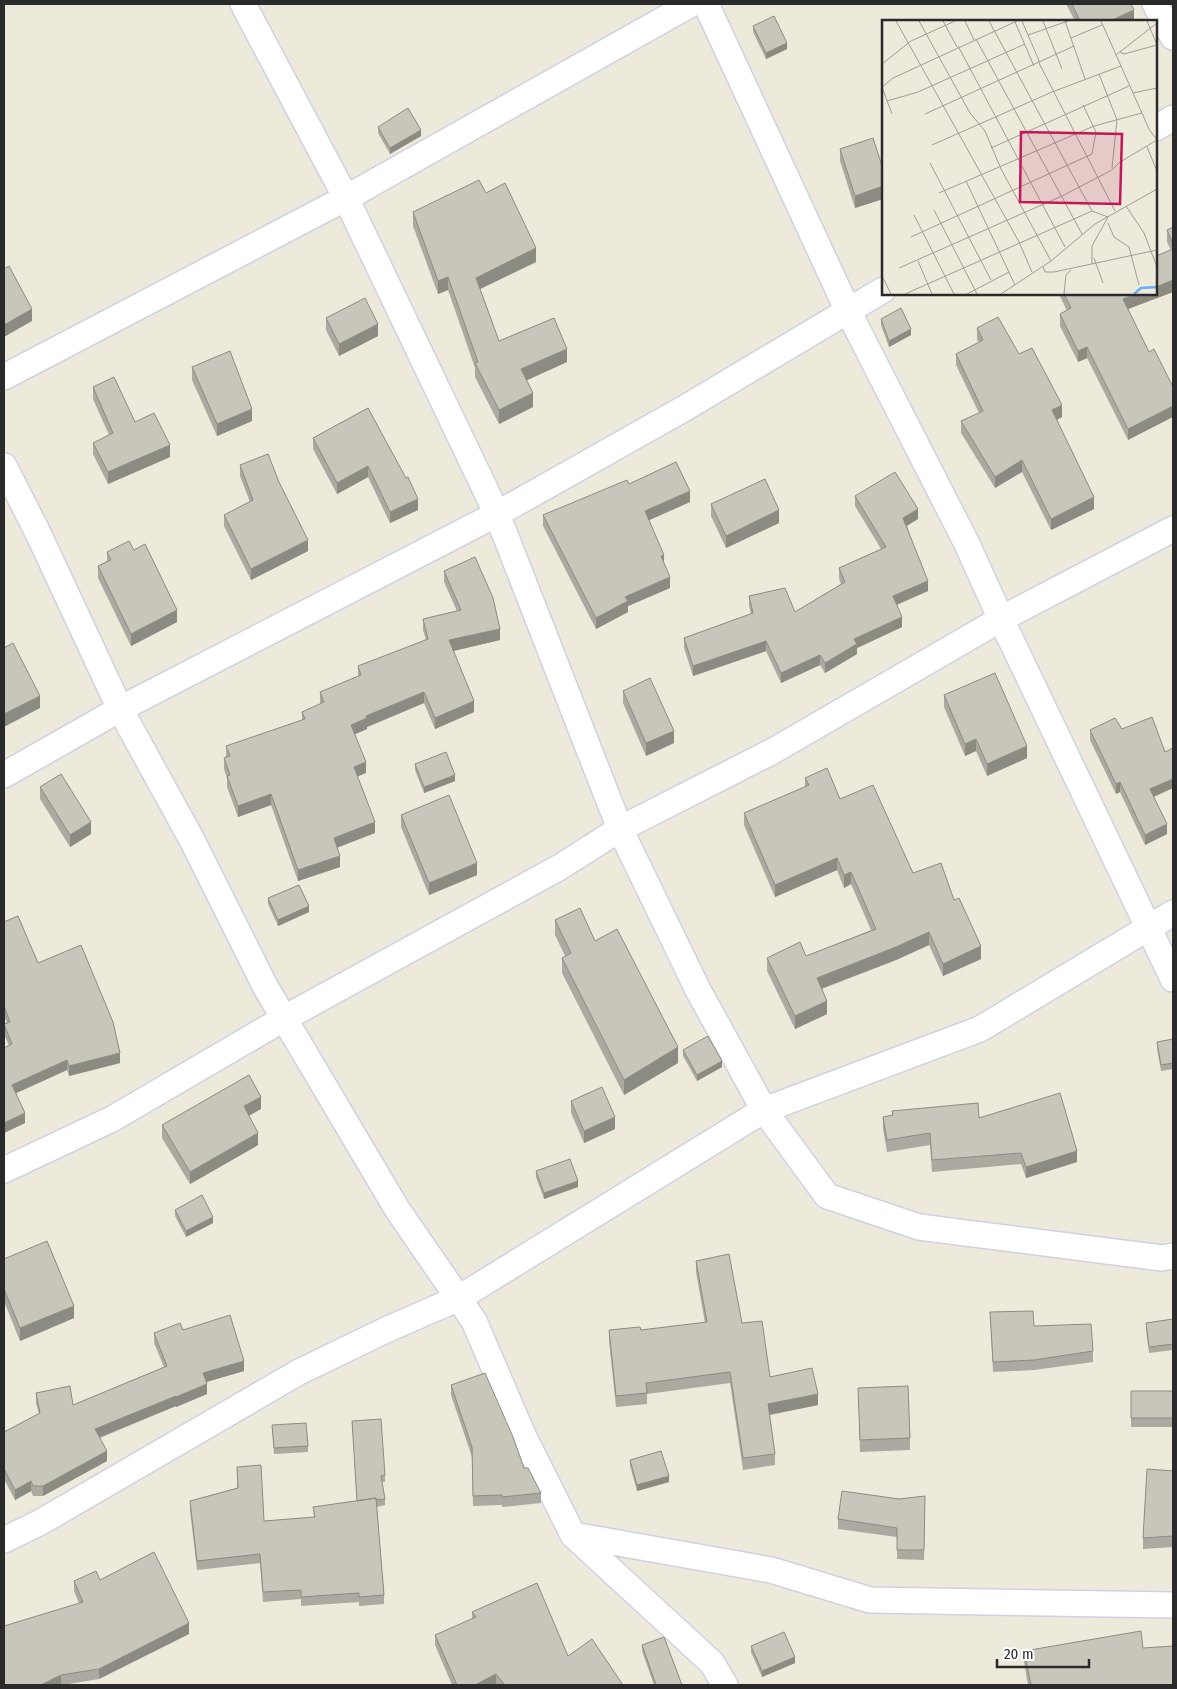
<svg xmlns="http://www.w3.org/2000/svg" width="1177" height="1689" viewBox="0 0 1177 1689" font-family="'Fira Sans Condensed',sans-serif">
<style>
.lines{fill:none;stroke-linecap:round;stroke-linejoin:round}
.street-casing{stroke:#d1d0e4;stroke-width:28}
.street{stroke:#fff;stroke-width:25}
.wall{fill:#acaaa0}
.shaded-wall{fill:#8c8b82}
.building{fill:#c8c6ba;stroke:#8c8b82}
.inset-river{fill:none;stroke:#67b0f6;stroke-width:2.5}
.inset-road{fill:none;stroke:#9f9d94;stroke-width:1}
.view{fill:#c2185b;fill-opacity:0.15;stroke:#c2185b;stroke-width:2.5}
.inset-edge{fill:none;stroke:#2a2a2a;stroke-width:2.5}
</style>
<rect width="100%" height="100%" fill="#ede9db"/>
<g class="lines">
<!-- street casing -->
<g class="street-casing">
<path id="street" d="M 243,4 L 346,198 L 497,514 L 620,829 L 698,990 L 764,1110 L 827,1196 L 919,1227 L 1162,1258 L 1173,1256
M 706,4 L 848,311 L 966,542 L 1001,619 L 1173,979
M 1155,4 L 1173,37
M 1156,128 L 1173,118
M 4,377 L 346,198 L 691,4
M 4,466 L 38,533 L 120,709 L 192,840 L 265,986 L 397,1209 L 474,1321 L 523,1435 L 573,1535 L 712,1663 L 725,1685
M 4,775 L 120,709 L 497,514 L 685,408 L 883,290
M 4,1170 L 112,1119 L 283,1019 L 560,867 L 620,829 L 773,751 L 1001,619 L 1173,529
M 573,1535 L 771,1570 L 870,1600 L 1173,1605
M 4,1540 L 39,1523 L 299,1372 L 386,1330 L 459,1298 L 764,1110 L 980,1029 L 1173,913"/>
</g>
<!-- street -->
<use href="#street" class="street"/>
</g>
<!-- wall -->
<path class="wall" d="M 1066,4 L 1131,4 L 1134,21 L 1075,21 Z
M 753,26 L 787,49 L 766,59 L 753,32 Z
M 378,127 L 421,136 L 390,154 L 378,133 Z
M 840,149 L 883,169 L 883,199 L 855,208 L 840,161 Z
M 486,193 L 536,262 L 480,289 L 499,341 L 567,362 L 526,380 L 533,407 L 499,424 L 475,377 L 475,368 L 448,290 L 438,294 L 413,226 L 413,212 Z
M 1173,227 L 1173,292 L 1127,309 L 1149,352 L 1128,440 L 1087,358 L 1078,362 L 1060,326 L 1060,314 L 1067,311 L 1059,294 L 1156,294 L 1171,250 L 1167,242 L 1167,230 Z
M 326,318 L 378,336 L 339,356 L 326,330 Z
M 881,319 L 911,335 L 889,347 L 881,325 Z
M 977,328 L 1019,354 L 1062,417 L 1057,420 L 1094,509 L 1051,530 L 1022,472 L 995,488 L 961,433 L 961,421 L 979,413 L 956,365 L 956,354 L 979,342 L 977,340 Z
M 192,367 L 252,421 L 217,436 L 192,380 Z
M 93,387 L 170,457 L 108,484 L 93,454 L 93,443 L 109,435 L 93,399 Z
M 368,408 L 418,510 L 390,523 L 368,477 L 337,494 L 313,449 L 313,438 Z
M 240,465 L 308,551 L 251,580 L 224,526 L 224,515 L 250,502 L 240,476 Z
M 629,484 L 690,502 L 649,520 L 664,564 L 670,588 L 628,606 L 628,612 L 596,629 L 543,526 L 543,515 Z
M 855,496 L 918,519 L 907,526 L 928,591 L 897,605 L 902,627 L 857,648 L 857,654 L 825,673 L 820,665 L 781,683 L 766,651 L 693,676 L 684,648 L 684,638 L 751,614 L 749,606 L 749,596 L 795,612 L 841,584 L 839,578 L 839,568 L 881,549 L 855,506 Z
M 711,504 L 779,523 L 726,548 L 711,516 Z
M 134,550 L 177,622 L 131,646 L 98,578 L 98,566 L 107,561 L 107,552 Z
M 444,571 L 500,640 L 453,651 L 474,712 L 435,729 L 424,703 L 367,727 L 367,729 L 355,734 L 366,773 L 357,776 L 375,833 L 337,847 L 340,867 L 298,881 L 271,805 L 238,817 L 227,787 L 227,778 L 224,769 L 224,758 L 226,758 L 226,746 L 302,720 L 302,712 L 320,704 L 320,692 L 358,676 L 358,666 L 426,640 L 423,630 L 423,619 L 457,611 L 444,582 Z
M 623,691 L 674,743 L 646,756 L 623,703 Z
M 944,695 L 1027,758 L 987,776 L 976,751 L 965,756 L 944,707 Z
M 1122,729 L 1165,752 L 1173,748 L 1173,788 L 1154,797 L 1167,834 L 1145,845 L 1120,792 L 1116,794 L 1090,740 L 1090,730 Z
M 415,764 L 455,781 L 424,793 L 415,770 Z
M 805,778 L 840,799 L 913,873 L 954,900 L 981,959 L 943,976 L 929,945 L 896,960 L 822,989 L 827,1014 L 795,1029 L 767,971 L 767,958 L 806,956 L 871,930 L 851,884 L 844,888 L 837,870 L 775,897 L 744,825 L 744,813 L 805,787 Z
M 40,787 L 91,834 L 70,847 L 40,799 Z
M 401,815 L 477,875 L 429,895 L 401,827 Z
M 268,898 L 309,912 L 278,926 L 268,904 Z
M 555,920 L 595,941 L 678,1063 L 624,1095 L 562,973 L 562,958 L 565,956 L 555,935 Z
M 4,922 L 120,1063 L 69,1076 L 67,1070 L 16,1093 L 25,1123 L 4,1133 L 4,1048 L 9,1046 L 4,1034 L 4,1024 L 7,1023 L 4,1016 Z
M 1173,1039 L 1173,1069 L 1161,1071 L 1157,1048 L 1157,1042 Z
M 683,1050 L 722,1067 L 697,1081 L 683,1056 Z
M 571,1101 L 615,1129 L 584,1143 L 571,1113 Z
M 261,1109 L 249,1116 L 258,1145 L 190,1184 L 162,1138 L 162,1125 Z
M 892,1111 L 979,1118 L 1077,1162 L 1026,1178 L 1021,1164 L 932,1172 L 930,1145 L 887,1152 L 883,1129 L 883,1117 L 892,1116 Z
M 536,1171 L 578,1187 L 544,1199 L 536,1177 Z
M 175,1210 L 213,1223 L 186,1237 L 175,1216 Z
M 4,1259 L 74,1318 L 20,1341 L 4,1301 Z
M 696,1261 L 742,1323 L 770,1377 L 818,1405 L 770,1415 L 775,1454 L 775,1465 L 743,1470 L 730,1383 L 647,1394 L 647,1404 L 616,1407 L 609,1341 L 609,1330 L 641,1330 L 705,1323 L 696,1272 Z
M 990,1312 L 1034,1326 L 1093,1351 L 1093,1362 L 1034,1370 L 993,1372 Z
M 1173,1319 L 1173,1350 L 1149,1353 L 1146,1329 L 1146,1323 Z
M 183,1330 L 244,1371 L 206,1382 L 207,1394 L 176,1407 L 176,1406 L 100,1438 L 107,1461 L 43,1496 L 33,1496 L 31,1491 L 15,1500 L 4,1479 L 4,1432 L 39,1414 L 36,1403 L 36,1393 L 73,1405 L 164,1367 L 154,1343 L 154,1333 Z
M 451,1385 L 524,1468 L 541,1493 L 541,1503 L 502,1507 L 502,1505 L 473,1506 L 472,1457 L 451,1395 Z
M 858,1388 L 910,1438 L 910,1450 L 860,1452 Z
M 1131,1391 L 1173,1391 L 1173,1427 L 1131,1427 Z
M 352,1421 L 385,1475 L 385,1482 L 382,1482 L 385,1499 L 385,1505 L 377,1507 L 384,1595 L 384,1604 L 359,1606 L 359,1602 L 301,1606 L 301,1599 L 263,1602 L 260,1563 L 197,1570 L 190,1510 L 190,1501 L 237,1488 L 237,1467 L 264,1521 L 314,1517 L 313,1507 L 357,1501 Z
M 272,1425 L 308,1446 L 308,1452 L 274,1454 Z
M 630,1460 L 669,1482 L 637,1491 L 630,1466 Z
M 1173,1471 L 1173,1547 L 1143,1549 L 1143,1538 Z
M 925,1496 L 924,1560 L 897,1559 L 897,1537 L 838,1529 L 838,1519 L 899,1499 Z
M 100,1580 L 189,1634 L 99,1679 L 63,1685 L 4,1685 L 79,1603 L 74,1591 L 74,1581 Z
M 472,1612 L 568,1656 L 623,1685 L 452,1685 L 435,1645 L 435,1635 L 472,1619 Z
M 642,1645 L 682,1685 L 654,1685 L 642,1651 Z
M 751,1646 L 795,1663 L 762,1677 L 751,1652 Z
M 1143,1648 L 1173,1685 L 1028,1685 L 1024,1662 L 1024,1651 Z"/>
<!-- shaded-wall -->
<path class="shaded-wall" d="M 1134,10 L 1134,21 L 1110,21 Z
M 787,43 L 787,49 L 766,59 L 766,53 Z
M 421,130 L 421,136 L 390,154 L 390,148 Z
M 883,186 L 883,199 L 855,208 L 855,196 Z
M 536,248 L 536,262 L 476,291 L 476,278 Z
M 448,277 L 448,290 L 438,294 L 438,281 Z
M 1173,280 L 1173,292 L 1123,311 L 1123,299 L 1137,294 L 1156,294 L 1156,287 Z
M 32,309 L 32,321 L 4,337 L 4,325 Z
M 378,324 L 378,336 L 339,356 L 339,344 Z
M 911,329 L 911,335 L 889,347 L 889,341 Z
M 1087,347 L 1087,358 L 1078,362 L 1078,351 Z
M 567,349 L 567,362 L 521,383 L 521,369 Z
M 533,393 L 533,407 L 499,424 L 499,410 Z
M 1062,405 L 1062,417 L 1052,422 L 1052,410 Z
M 1173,406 L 1173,417 L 1128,440 L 1128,429 Z
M 252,409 L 252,421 L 217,436 L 217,424 Z
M 170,445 L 170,457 L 108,484 L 108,472 Z
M 1022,460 L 1022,472 L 995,488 L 995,477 Z
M 368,466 L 368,477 L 337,494 L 337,483 Z
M 690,491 L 690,502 L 645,522 L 645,511 Z
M 1094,497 L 1094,509 L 1051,530 L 1051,519 Z
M 418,499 L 418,510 L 390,523 L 390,512 Z
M 918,509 L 918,519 L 903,528 L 903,518 Z
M 779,510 L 779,523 L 726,548 L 726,536 Z
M 308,540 L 308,551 L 251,580 L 251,569 Z
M 664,555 L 664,566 L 661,556 Z
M 670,577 L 670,588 L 628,606 L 628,612 L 596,629 L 596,618 L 625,597 Z
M 928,581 L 928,591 L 893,606 L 893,596 Z
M 177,610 L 177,622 L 131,646 L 131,634 Z
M 902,617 L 902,627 L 857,648 L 857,654 L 825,673 L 825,663 L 854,639 Z
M 500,629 L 500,640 L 449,652 L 449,640 Z
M 766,641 L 766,651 L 693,676 L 693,666 Z
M 820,655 L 820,665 L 781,683 L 781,673 Z
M 424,692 L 424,703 L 367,727 L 367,729 L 351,736 L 351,725 L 366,716 Z
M 40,696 L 40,708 L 4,727 L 4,714 Z
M 474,701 L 474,712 L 435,729 L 435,718 Z
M 674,731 L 674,743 L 646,756 L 646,743 Z
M 976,739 L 976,751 L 965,756 L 965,744 Z
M 1027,746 L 1027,758 L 987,776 L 987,764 Z
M 366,762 L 366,773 L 354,778 L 354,767 Z
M 455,775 L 455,781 L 424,793 L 424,787 Z
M 1173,779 L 1173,788 L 1150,798 L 1150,789 Z
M 1120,782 L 1120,792 L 1116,794 L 1116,784 Z
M 271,794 L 271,805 L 238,817 L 238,806 Z
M 91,822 L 91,834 L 70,847 L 70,835 Z
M 375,822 L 375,833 L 334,849 L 334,838 Z
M 1167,824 L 1167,834 L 1145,845 L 1145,835 Z
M 340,856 L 340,867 L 298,881 L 298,870 Z
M 837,858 L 837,870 L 775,897 L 775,885 Z
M 477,863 L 477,875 L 429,895 L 429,883 Z
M 851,872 L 851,884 L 844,888 L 844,875 Z
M 309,906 L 309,912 L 278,926 L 278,920 Z
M 929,932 L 929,945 L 896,960 L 817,990 L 817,978 Z
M 981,946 L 981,959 L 943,976 L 943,964 Z
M 827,1001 L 827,1014 L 795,1029 L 795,1016 Z
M 678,1047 L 678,1063 L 624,1095 L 624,1080 Z
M 120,1053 L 120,1063 L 69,1076 L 69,1066 Z
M 67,1060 L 67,1070 L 12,1095 L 12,1085 Z
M 722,1061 L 722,1067 L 697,1081 L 697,1075 Z
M 261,1097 L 261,1109 L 244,1118 L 244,1106 Z
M 25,1113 L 25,1123 L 4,1133 L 4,1123 Z
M 615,1117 L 615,1129 L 584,1143 L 584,1131 Z
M 258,1133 L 258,1145 L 190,1184 L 190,1172 Z
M 1077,1151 L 1077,1162 L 1026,1178 L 1026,1167 Z
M 578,1181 L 578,1187 L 544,1199 L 544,1193 Z
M 213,1217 L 213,1223 L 186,1237 L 186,1231 Z
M 74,1306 L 74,1318 L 20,1341 L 20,1328 Z
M 244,1361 L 244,1371 L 203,1383 L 203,1373 Z
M 207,1384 L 207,1394 L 176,1407 L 176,1397 Z
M 818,1394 L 818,1405 L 768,1415 L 768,1404 Z
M 176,1396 L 176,1406 L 95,1439 L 95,1429 Z
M 107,1451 L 107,1461 L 43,1496 L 43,1486 Z
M 669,1476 L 669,1482 L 637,1491 L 637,1485 Z
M 31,1481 L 31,1491 L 15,1500 L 15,1490 Z
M 189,1623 L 189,1634 L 99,1679 L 99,1669 Z
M 795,1657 L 795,1663 L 762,1677 L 762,1671 Z
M 496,1674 L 496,1685 L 475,1685 Z
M 61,1675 L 61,1685 L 41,1685 Z"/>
<!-- building -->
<path class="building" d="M 1072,4 L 1131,4 L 1134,10 L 1110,21 L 1080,21 Z
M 774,16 L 787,43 L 766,53 L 753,26 Z
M 408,108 L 421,130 L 390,148 L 378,127 Z
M 873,138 L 883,169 L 883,186 L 855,196 L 840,149 Z
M 479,180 L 486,193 L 505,183 L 536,248 L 476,278 L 499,341 L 554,318 L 567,349 L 521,369 L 533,393 L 499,410 L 475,363 L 478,362 L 448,277 L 438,281 L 413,212 Z
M 1173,227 L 1173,244 L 1167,230 Z
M 1173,249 L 1173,280 L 1156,287 L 1156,256 Z
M 9,266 L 32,309 L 4,325 L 4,269 Z
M 1064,294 L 1137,294 L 1123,299 L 1149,352 L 1154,349 L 1173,387 L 1173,406 L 1128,429 L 1087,347 L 1078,351 L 1060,314 L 1071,308 Z
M 365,298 L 378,324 L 339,344 L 326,318 Z
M 901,308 L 911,329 L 889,341 L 881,319 Z
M 998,317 L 1019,354 L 1032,348 L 1062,405 L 1052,410 L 1094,497 L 1051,519 L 1022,460 L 995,477 L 961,421 L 983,411 L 956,354 L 983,340 L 977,328 Z
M 230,351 L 252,409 L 217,424 L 192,367 Z
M 114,377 L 135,422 L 154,413 L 170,445 L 108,472 L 93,443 L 113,433 L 93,387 Z
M 368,408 L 406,478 L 408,477 L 418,499 L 390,512 L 368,466 L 337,483 L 313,438 Z
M 268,454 L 279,482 L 308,540 L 251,569 L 224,515 L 253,500 L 240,465 Z
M 676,462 L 690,491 L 645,511 L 664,555 L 661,556 L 670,577 L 625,597 L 628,601 L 596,618 L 543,515 L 627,480 L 629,484 Z
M 895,472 L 918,509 L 903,518 L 928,581 L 893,596 L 902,617 L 854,639 L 857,644 L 825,663 L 820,655 L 781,673 L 766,641 L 693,666 L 684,638 L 753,613 L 749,596 L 785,588 L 795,612 L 845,582 L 839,568 L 886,547 L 855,496 Z
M 765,479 L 779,510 L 726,536 L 711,504 Z
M 129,541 L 134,550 L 145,544 L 177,610 L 131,634 L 98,566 L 111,560 L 107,552 Z
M 475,557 L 493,598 L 500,629 L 449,640 L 474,701 L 435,718 L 424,692 L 366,716 L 367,718 L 351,725 L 366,762 L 354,767 L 375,822 L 334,838 L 340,856 L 298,870 L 271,794 L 238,806 L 227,776 L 230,775 L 224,758 L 230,756 L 226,746 L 305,719 L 302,712 L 324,702 L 320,692 L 361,675 L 358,666 L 428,639 L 423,619 L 461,610 L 444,571 Z
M 13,643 L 40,696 L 4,714 L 4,648 Z
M 995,673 L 1027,746 L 987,764 L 976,739 L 965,744 L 944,695 Z
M 650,678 L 674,731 L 646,743 L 623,691 Z
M 1152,717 L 1165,752 L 1173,748 L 1173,779 L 1150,789 L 1167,824 L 1145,835 L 1120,782 L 1116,784 L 1090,730 L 1115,718 L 1122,729 Z
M 446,752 L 455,775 L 424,787 L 415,764 Z
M 827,768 L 840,799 L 873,785 L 913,873 L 941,863 L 954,900 L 959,898 L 981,946 L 943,964 L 929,932 L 896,947 L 817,978 L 827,1001 L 795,1016 L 767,958 L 800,942 L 806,956 L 876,929 L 851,872 L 844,875 L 837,858 L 775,885 L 744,813 L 809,785 L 805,778 Z
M 61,774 L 91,822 L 70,835 L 40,787 Z
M 449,795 L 477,863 L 429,883 L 401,815 Z
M 299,885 L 309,906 L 278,920 L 268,898 Z
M 580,908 L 595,941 L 617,929 L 678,1047 L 624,1080 L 562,958 L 571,953 L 555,920 Z
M 18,916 L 38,963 L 81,945 L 113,1022 L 120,1053 L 69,1066 L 67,1060 L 12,1085 L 25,1113 L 4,1123 L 4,1048 L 12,1044 L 4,1024 L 10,1022 L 4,1006 L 4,922 Z
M 708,1036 L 722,1061 L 697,1075 L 683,1050 Z
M 1173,1039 L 1173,1063 L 1161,1065 L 1157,1042 Z
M 249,1075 L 261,1097 L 244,1106 L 258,1133 L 190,1172 L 162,1125 Z
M 602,1087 L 615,1117 L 584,1131 L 571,1101 Z
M 1060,1093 L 1077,1151 L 1026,1167 L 1021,1153 L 932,1160 L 930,1133 L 887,1140 L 883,1117 L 893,1115 L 892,1111 L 978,1103 L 979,1118 Z
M 570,1159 L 578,1181 L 544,1193 L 536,1171 Z
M 202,1195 L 213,1217 L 186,1231 L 175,1210 Z
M 47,1241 L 74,1306 L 20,1328 L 4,1289 L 4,1259 Z
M 729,1254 L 742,1323 L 762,1321 L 770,1377 L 812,1368 L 818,1394 L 768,1404 L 775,1454 L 743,1458 L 730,1372 L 646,1383 L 647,1393 L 616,1396 L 609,1330 L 640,1327 L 641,1330 L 707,1322 L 696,1261 Z
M 1033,1311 L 1034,1326 L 1091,1324 L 1093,1351 L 1034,1360 L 993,1362 L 990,1312 Z
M 230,1315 L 244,1361 L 203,1373 L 207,1384 L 176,1397 L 176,1396 L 95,1429 L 107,1451 L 43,1486 L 33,1486 L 31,1481 L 15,1490 L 4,1469 L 4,1432 L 40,1413 L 36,1393 L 70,1386 L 73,1405 L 167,1366 L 154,1333 L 180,1323 L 183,1330 Z
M 1173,1319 L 1173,1344 L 1149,1347 L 1146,1323 Z
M 485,1373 L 513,1437 L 524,1468 L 528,1468 L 541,1493 L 502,1497 L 502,1495 L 473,1496 L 472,1447 L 451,1385 Z
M 908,1386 L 910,1438 L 860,1440 L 858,1388 Z
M 1131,1391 L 1173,1391 L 1173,1418 L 1131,1418 Z
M 381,1419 L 385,1475 L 381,1476 L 385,1499 L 376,1500 L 376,1498 L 357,1501 L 352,1421 Z
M 306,1423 L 308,1446 L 274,1448 L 272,1425 Z
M 661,1451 L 669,1476 L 637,1485 L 630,1460 Z
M 261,1465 L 264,1521 L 315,1517 L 313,1507 L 376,1498 L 384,1595 L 359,1597 L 359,1593 L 301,1597 L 301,1590 L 263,1592 L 260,1554 L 197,1561 L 190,1501 L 238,1488 L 237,1467 Z
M 1147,1469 L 1173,1471 L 1173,1536 L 1143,1538 Z
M 842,1491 L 899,1499 L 925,1496 L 924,1550 L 897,1550 L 897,1528 L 838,1519 Z
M 154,1552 L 189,1623 L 99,1669 L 61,1675 L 41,1685 L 4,1685 L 4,1626 L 83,1602 L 74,1581 L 96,1571 L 100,1580 Z
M 537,1583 L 568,1656 L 592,1639 L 623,1685 L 505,1685 L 496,1674 L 475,1685 L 457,1685 L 435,1635 L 476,1617 L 472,1612 Z
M 1141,1631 L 1143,1648 L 1173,1646 L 1173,1685 L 1031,1685 L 1024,1651 Z
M 784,1632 L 795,1657 L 762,1671 L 751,1646 Z
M 664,1637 L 682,1685 L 656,1685 L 642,1645 Z"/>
<!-- overview -->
<g transform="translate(882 20)">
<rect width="275" height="275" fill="#ede9db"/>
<path class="inset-river" d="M 252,274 L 259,268 L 275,267"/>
<path class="inset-road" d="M 14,1 L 137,222 L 150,252M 37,1 L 88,93 L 103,111 L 119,149 L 169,241M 61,1 L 75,27M 83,1 L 92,20M 107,1 L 210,191M 140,1 L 158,43M 161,1 L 180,49M 183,1 L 203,59M 219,1 L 267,109 L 275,120M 265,1 L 275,25M 133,2 L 152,46M 146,15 L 186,1M 189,18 L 220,5M 94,19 L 200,214M 76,26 L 183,227M 238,32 L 242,34 L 275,25M 234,35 L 275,3M 157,43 L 233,191M 0,44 L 29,21 L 73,1M 217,54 L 235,100 L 230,148M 251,73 L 275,68M 5,81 L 36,72 L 143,24M 10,94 L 0,67 L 11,58 L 135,1M 43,94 L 192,26M 50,125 L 170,72 L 239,46M 265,127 L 275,151M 109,128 L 247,66M 48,143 L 109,260M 84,161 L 133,265M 57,173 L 212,106 L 260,93M 244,186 L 262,213 L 275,247M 52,190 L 95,274M 32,195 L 72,274M 226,203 L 232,217 L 247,227 L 257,265M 29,217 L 210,134 L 214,112 L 201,85M 212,238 L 221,263M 36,241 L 50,274M 161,247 L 163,252 L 172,252 L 275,230M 17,248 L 180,176 L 230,150 L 238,142 L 275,120M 0,256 L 9,274M 23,274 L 210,191 L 226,197 L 210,226 L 210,244M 85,274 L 127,252M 119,274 L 169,241 L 213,204 L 275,169M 182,274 L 184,255 L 189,250"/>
<path class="view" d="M 139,112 L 240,114 L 238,184 L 138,182 Z"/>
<rect width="275" height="275" class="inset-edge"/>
</g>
<!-- border -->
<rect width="1177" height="1689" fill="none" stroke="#2a2a2a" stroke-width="10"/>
<!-- scale -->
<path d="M997 1659v8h92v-8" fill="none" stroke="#2a2a2a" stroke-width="2.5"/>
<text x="1004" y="1659" font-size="15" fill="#2a2a2a" stroke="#ffffff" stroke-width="4" paint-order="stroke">20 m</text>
</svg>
